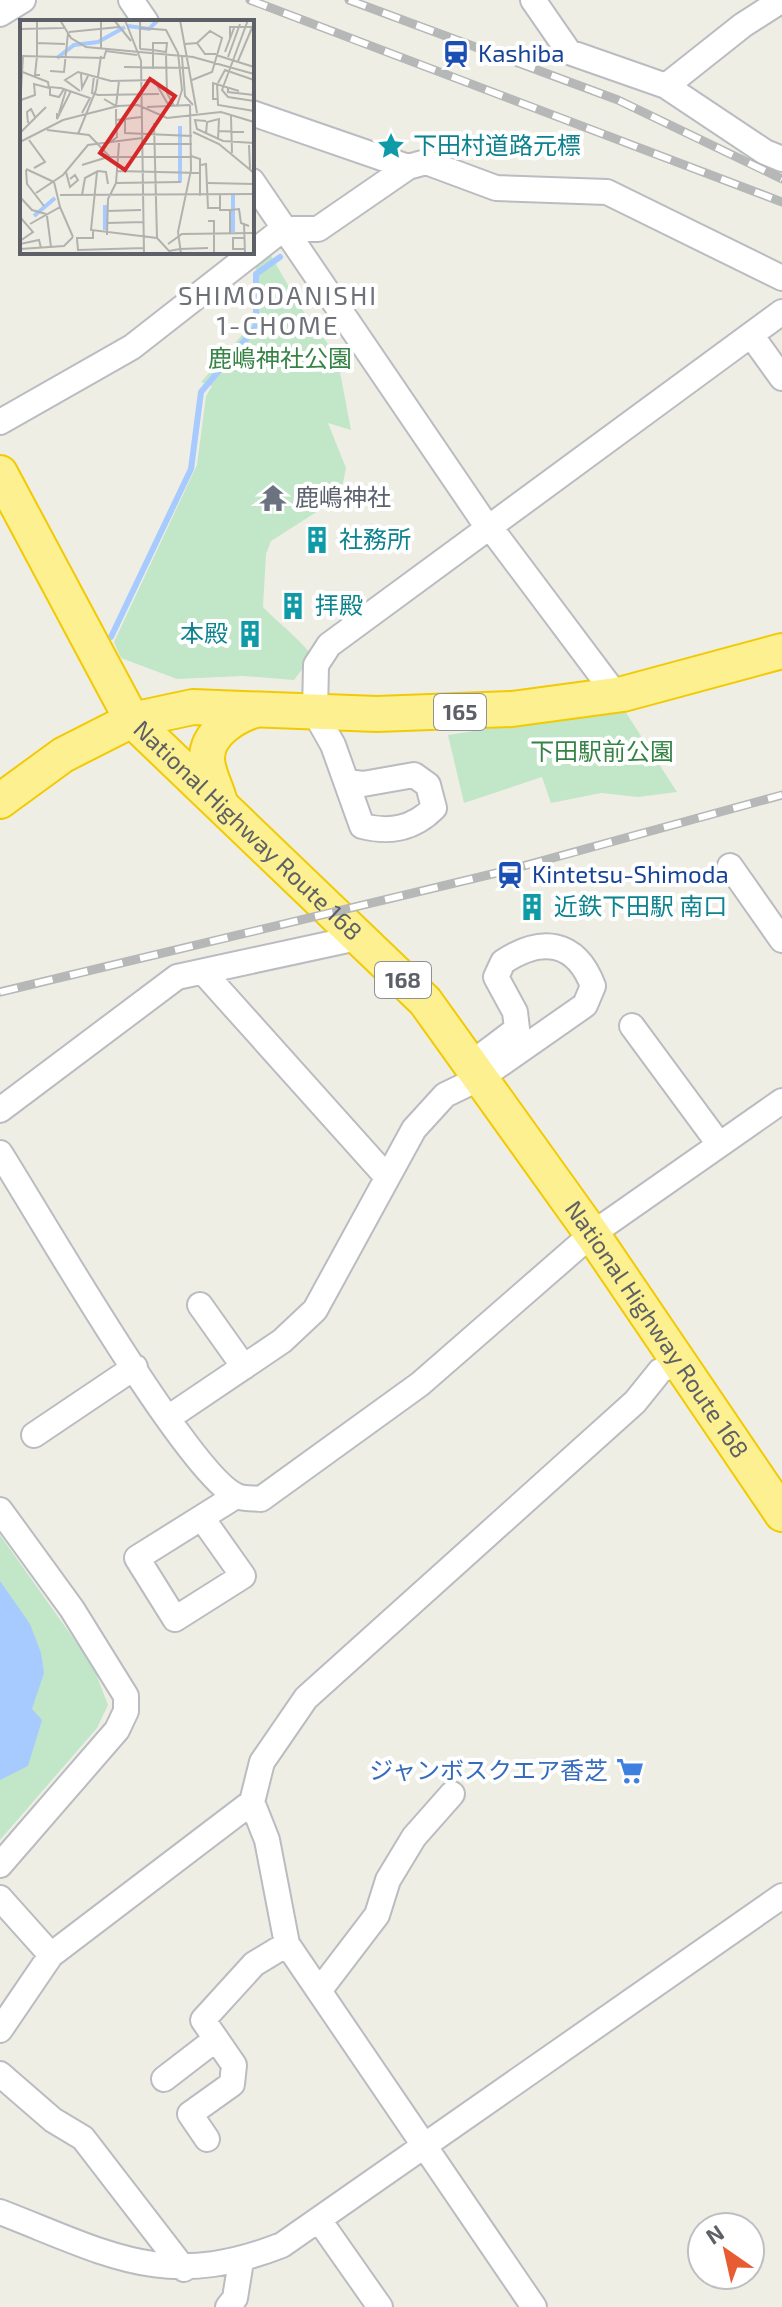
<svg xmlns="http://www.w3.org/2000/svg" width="782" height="2307" viewBox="0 0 782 2307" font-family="'Exo 2','Noto Sans JP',sans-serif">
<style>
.green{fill:#c2e6c8}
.water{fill:#a7cbfe}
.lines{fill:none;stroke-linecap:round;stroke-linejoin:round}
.stream{stroke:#a7cbfe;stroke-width:6}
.minor-casing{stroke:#babcc1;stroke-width:28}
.highway-casing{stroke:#f2ca03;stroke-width:38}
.minor{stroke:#fff;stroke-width:24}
.highway{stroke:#fcf090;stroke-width:34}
.rail-casing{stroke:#b6b7b7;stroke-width:9}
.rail{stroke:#fff;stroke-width:6;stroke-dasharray:18;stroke-linecap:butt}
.labels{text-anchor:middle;stroke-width:8;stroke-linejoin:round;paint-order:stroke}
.shield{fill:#fff;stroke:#8e9094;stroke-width:2}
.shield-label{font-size:22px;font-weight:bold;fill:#5d6066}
.transit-label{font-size:24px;fill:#164399;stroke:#fff;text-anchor:start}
.culture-label{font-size:24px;fill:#0d838f;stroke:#fff;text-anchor:start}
.park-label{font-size:24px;fill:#368445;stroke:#fff}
.worship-label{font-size:24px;fill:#5b616d;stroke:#fff;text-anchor:start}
.street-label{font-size:24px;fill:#5d6066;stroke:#fff}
.shop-label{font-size:24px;fill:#366cbe;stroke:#fff;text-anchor:end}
.neighbourhood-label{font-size:26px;letter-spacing:2px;fill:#6e7178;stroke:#fff}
.inset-river{fill:none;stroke:#a7cbfe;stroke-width:4}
.inset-road{fill:none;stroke:#b1b1ae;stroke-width:2}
.view{fill:#d62828;fill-opacity:0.15;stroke:#d62828;stroke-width:4}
.inset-edge{fill:none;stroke:#5d6066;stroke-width:4}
</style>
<rect width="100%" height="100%" fill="#efeee5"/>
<!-- green -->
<path class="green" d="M 269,252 L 301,308 L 337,356 L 351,430 L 328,423 L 346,468 L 340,497 L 271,541 L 266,554 L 263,607 C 274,619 309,647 312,657 L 294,680 L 243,676 L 177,679 L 121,658 L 114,642 L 197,465 L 206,396 L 212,386 L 201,382 L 255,320 L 256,264 Z
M 623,708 L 677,792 L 638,797 L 601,793 L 551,803 L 542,777 L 464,803 L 448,735 Z
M 0,1535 L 93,1666 L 108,1705 L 97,1728 L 0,1840 Z"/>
<!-- water -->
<path class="water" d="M 0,1581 L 30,1624 L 41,1653 L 44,1673 L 32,1709 L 42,1720 L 28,1766 L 0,1780 Z"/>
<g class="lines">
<!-- stream -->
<path class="stream" d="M 111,637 L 191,469 L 201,392 L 256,327 L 256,274 L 280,257"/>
<!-- minor casing -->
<g class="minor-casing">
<path id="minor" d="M 131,0 L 146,22
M 533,0 L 569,52 L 666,86 L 765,152 L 782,159
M 0,14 L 23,0
M 666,86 L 743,25 L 782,0
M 252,113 L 408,167
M 252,181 L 488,528
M 751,335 L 782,378
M 0,422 L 132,347 L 283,229 L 318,229 L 408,167 L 426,162 L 496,188 L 607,192 L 782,278
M 490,527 L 616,695
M 347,782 L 363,784 L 414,775 L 428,785 L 434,808 C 413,829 390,833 362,826 L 333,745 L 315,713 L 316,665 L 329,645 L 782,312
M 730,866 L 782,940
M 205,974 L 387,1177
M 632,1026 L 719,1144
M 0,1110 L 177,977 L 357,938
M 0,1153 C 37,1211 189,1476 237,1496 C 243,1499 254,1498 261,1499 L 420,1384 L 592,1234 L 782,1101
M 200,1305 L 244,1367
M 168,1418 L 282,1341 L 315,1310 L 414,1129 L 445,1095 L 482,1077 L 585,1005 L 593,986 C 576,941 542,936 503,962 L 496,977 L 515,1012 L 517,1029 L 472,1063
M 34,1435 L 135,1367
M 0,1510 L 72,1609 L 126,1696 L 126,1711 L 117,1730 L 0,1865
M 202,1518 L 243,1576 L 175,1619 L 137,1558 L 236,1496
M 252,1802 L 267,1840 L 287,1944 L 534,2307
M 0,1898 L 51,1955
M 319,1991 L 377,1915 L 388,1880 L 414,1837 L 452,1794
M 0,2030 L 51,1955 L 252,1802 L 262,1762 L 306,1698 L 635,1402 L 660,1371 L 679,1361
M 0,2074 L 53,2120 L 83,2138 L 184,2269
M 164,2079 L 216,2039
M 207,2139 L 190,2114 L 232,2084 L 234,2065 L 203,2020 L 254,1964 L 287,1944
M 0,2212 C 109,2254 165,2291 282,2245 L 782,1896
M 319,2220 L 380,2307
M 228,2307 L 235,2298 L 241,2261"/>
</g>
<!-- highway casing -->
<g class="highway-casing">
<g id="highway">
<path id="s1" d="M 0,473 L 132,720 L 425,1001 L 592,1234 L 782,1514"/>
<path d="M 0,801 L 63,755 L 132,720 L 193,707 L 377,714 L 512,709 L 623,694 L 782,651"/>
<path d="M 220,803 C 217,789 207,773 207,758 C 207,733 235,716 255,710"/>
</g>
</g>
<!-- minor -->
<use href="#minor" class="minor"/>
<!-- highway -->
<use href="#highway" class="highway"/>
<!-- rail casing -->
<g class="rail-casing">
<path id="rail" d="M 250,0 L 782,202
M 349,0 L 618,100 L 782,179
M 0,992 L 509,870 L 782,795"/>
</g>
<!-- rail -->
<use href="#rail" class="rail"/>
</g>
<!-- icons -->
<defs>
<g id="station-bare" transform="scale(2.16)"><path d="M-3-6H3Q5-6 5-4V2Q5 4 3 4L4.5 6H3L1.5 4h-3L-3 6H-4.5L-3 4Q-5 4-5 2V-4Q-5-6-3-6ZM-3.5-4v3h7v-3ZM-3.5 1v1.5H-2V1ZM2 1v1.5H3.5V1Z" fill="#1a4fb4" stroke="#fff" stroke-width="2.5" paint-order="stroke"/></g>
<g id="sight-bare" transform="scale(2.16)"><path d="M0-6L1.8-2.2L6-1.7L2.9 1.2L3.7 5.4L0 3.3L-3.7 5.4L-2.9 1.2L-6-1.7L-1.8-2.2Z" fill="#0f9aa8" stroke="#fff" stroke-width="2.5" paint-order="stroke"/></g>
<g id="temple-bare" transform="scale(2.16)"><path d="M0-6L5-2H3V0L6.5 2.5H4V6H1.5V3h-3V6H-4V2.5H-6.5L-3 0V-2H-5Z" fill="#6b7280" stroke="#fff" stroke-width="2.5" paint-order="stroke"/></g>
<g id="building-bare" transform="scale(2.16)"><path d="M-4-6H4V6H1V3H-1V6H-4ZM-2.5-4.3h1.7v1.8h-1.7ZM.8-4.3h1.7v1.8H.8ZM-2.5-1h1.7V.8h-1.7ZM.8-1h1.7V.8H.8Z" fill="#0f9aa8" stroke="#fff" stroke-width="2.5" paint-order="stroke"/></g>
<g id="supermarket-bare" transform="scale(2.16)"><path d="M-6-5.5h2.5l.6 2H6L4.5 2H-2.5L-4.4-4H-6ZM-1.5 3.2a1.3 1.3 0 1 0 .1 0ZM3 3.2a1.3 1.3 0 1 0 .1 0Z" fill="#3f7fe0" stroke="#fff" stroke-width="2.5" paint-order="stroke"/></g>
</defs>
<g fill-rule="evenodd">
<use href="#station-bare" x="456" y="54"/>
<use href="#sight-bare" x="391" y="146"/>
<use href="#temple-bare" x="273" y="498"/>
<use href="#building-bare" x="317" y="540"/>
<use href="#building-bare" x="293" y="606"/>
<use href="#building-bare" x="250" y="634"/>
<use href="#station-bare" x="510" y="875"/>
<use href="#building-bare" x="532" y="907"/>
<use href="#supermarket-bare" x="630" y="1771"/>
</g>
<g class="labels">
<!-- shield labels -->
<g class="shield">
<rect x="434" y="694" width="52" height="36" rx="6"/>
<rect x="375" y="962" width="56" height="36" rx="6"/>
</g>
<g class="shield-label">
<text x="460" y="720">165</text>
<text x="403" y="988">168</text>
</g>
<!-- transit labels -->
<g class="transit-label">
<text x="478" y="62">Kashiba</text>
<text x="532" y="883">Kintetsu-Shimoda</text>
</g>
<!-- culture labels -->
<g class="culture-label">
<text x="413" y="154">下田村道路元標</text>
<text x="339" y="548">社務所</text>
<text x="315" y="614">拝殿</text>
<text x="228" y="642" text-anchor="end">本殿</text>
<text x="554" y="915">近鉄下田駅 南口</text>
</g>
<!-- park labels -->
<g class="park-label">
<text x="280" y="367">鹿嶋神社公園</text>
<text x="602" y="760">下田駅前公園</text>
</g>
<!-- worship labels -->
<g class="worship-label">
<text x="295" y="506">鹿嶋神社</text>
</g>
<!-- street labels -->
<g class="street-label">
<text dy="8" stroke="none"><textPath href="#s1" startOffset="440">National Highway Route 168</textPath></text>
<text dy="8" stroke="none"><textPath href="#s1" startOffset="1088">National Highway Route 168</textPath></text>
</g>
<!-- shop labels -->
<g class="shop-label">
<text x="608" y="1779">ジャンボスクエア香芝</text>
</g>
<!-- neighbourhood labels -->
<g class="neighbourhood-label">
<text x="278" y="305">SHIMODANISHI<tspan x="278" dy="30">1-CHOME</tspan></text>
</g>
</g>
<!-- overview -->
<g transform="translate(20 20)">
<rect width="234" height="234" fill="#efeee5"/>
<path class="inset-river" d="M 108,6 L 129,9 L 138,0M 37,38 L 54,25 L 78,22 L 105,7M 160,106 L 160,162M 85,185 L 85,210M 14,196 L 35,178M 213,212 L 213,175"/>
<path class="inset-road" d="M 40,0 L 51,18 L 66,27 L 173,37 L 234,54M 81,0 L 81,29M 94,0 L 111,21M 105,0 L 121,41 L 124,234M 160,0 L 177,93M 228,0 L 202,70 L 208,77 L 234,81M 121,8 L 146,10 L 158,33 L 162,70 L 157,86M 0,9 L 44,8M 49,12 L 99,7M 210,19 L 210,7 L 234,7M 17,23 L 45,24M 177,23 L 185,34 L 196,34M 165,24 L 177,23 L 190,11 L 202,18 L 192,52 L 172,60M 120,29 L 133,30 L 146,32 L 147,23 L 133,23 L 133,49M 120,29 L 120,0M 205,32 L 214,8M 146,35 L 147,73 L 154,86M 196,35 L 234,47M 0,36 L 84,38 L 86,31 L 117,35M 17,36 L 17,0M 17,36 L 15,55 L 20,55M 162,37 L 165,76 L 173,85M 208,37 L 220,4M 218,41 L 234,3M 104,47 L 170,48M 0,51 L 28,62 L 29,68 L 14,64 L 15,75 L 1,80M 30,51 L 44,52 L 48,13M 61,54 L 62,68 L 68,56M 74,56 L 72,73 L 78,75 L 139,74M 197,63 L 198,85 L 234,91M 198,63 L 205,50 L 234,60M 208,67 L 208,72 L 234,75M 44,69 L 39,77 L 30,75 L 30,67 L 40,68 L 41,68 L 70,78 L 62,93M 60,71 L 45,60 L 58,52 L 91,61 L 134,60 L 149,86M 84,79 L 96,86 L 99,61M 198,79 L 193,79 L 193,63 L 219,71M 127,87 L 170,85M 0,88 L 3,36M 96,89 L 96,100 L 121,97M 37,93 L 37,99 L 51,71M 39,93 L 46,70M 105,96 L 105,113 L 172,116M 211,96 L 212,133M 186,101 L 175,100 L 177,109 L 203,121 L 234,123M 8,103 L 7,92 L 11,89 L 15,97M 134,103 L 137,218M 27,110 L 69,115 L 90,137 L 171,137M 198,111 L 224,112M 173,112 L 199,124 L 234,153M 0,113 L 26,87M 58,114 L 76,70 L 81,36M 186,114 L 187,102 L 199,99 L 198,119M 9,120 L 25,142 L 14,148M 0,122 L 43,100 L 98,86 L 118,85 L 147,98 L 201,92 L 234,102M 89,123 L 97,117 L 96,100M 122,124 L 172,124M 229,125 L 230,149M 171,136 L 180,139 L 180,176M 62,145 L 88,137M 181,145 L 186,144 L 188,188 L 200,188M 6,149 L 34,162 L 40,187 L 10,204M 6,150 L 7,164 L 24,186M 97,151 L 180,153M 46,152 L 50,167 L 58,160 L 55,155 L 50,159M 77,152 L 71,210 L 137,218 L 149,231 L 160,229M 96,163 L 99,123M 188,163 L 234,164M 16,173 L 43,155 L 68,125 L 122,118M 40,175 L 234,174M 62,175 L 65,158 L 78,151 L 86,152 L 88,164M 200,175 L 200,190 L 210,190 L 210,213M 0,177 L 12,190 L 26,194M 40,187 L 53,217M 210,190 L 219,189 L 221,203 L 229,206M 87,191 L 121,190M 27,196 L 31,227M 0,197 L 13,212 L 0,221M 188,201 L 194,201 L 194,234M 87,203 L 123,202M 224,204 L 225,234M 87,215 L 88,179 L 96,163 L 161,162M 56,218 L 73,218 L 73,210M 224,218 L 213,218 L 213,229 L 224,229M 57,219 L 58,230 L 124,228M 0,224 L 19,220 L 21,228M 148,224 L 162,214 L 234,213M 0,229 L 44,226 L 53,217M 160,229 L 188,228M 161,234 L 158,212 L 171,150 L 170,85"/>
<path class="view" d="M 130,59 L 155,76 L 105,150 L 80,133 Z"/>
<rect width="234" height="234" class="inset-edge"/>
</g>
<!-- north arrow -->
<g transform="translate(726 2251) rotate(326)"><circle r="38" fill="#ffffff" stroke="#bebfc2" stroke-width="2"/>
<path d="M0-6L14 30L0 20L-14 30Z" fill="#e75c33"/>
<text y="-12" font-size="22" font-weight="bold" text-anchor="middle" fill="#5d6066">N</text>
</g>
</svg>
